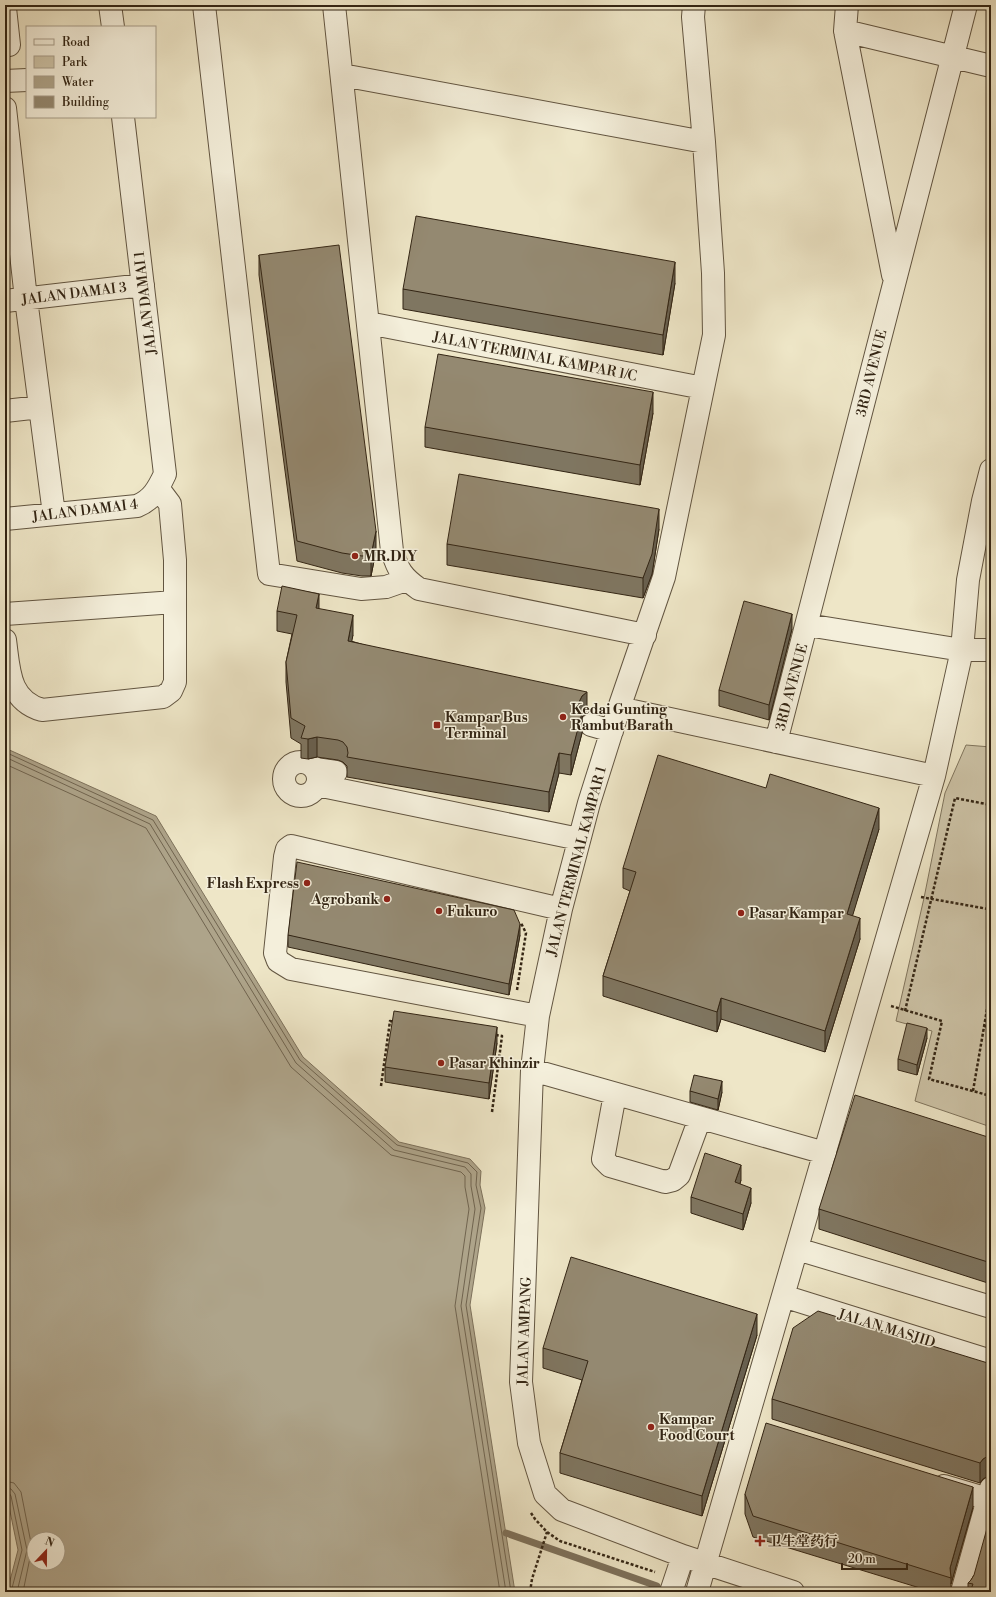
<svg xmlns="http://www.w3.org/2000/svg" width="996" height="1597" viewBox="0 0 996 1597" font-family="'Libre Bodoni','Noto Serif SC',serif">
<style>
.green{fill:#cec5a9;stroke:#80755e}
.water{fill:#aea48a;stroke:#7d715b;fill-rule:evenodd}
.lines{fill:none;stroke-linecap:round;stroke-linejoin:round}
.shore{stroke:#70644f;stroke-width:1}
.stream{stroke:#7d715b;stroke-width:7}
.minor-casing{stroke:#625541;stroke-width:24}
.path{stroke:#332514;stroke-width:2.5;stroke-dasharray:3 2;stroke-linecap:butt}
.minor{stroke:#f4efdb;stroke-width:22}
.wall{fill:#7f7661;stroke:#332514}
.shaded-wall{fill:#68604f;stroke:#332514}
.building{fill:#948971;stroke:#332514}
.poi-dot{fill:#8f2418;stroke:#f4efdb;stroke-width:1.5}
.labels{text-anchor:middle;stroke-width:3;stroke-linejoin:round;paint-order:stroke}
.street-label{font-size:14px;fill:#332514;stroke:#f4efdb}
.poi-label{font-size:14px;font-weight:bold;fill:#332514;stroke:#f4efdb;text-anchor:start}
</style>
<rect width="100%" height="100%" fill="#eee6c7"/>
<filter id="stains"><feTurbulence type="fractalNoise" baseFrequency=".005" numOctaves="4"/><feColorMatrix values="0 0 0 0 .2 0 0 0 0 .09 0 0 0 0 .02 0 0 0 .5 -.17"/></filter>
<radialGradient id="worn" r=".72"><stop offset=".6" stop-color="#630" stop-opacity="0"/><stop offset="1" stop-color="#630" stop-opacity=".3"/></radialGradient>
<!-- green -->
<path class="green" d="M 966,745 L 991,747 L 991,1127 L 915,1101 L 932,1031 L 896,1021 L 924,898 L 945,793 Z"/>
<!-- water -->
<path class="water" d="M 5,748 L 156,816 L 303,1057 L 399,1142 L 470,1159 L 481,1171 L 480,1185 L 485,1208 L 470,1305 L 515,1592 L 7,1592 L 18,1550 L 5,1487 ZM 34,1539 L 58,1539 L 58,1563 L 34,1563 Z"/>
<g class="lines">
<!-- shore -->
<path class="shore" d="M 5,752 L 153,820 L 300,1060 L 397,1145 L 468,1163 L 477,1172 L 476,1185 L 481,1208 L 466,1305 L 511,1592
M 5,757 L 150,824 L 296,1063 L 394,1150 L 465,1167 L 471,1174 L 471,1186 L 475,1209 L 461,1306 L 506,1592
M 5,764 L 146,828 L 291,1067 L 391,1155 L 461,1172 L 465,1176 L 465,1187 L 469,1209 L 455,1306 L 500,1592
M 5,1481 L 14,1483 L 21,1492 L 32,1548 L 23,1592
M 5,1487 L 11,1489 L 15,1494 L 27,1550 L 17,1592
M 5,1492 L 9,1493 L 11,1496 L 22,1550 L 11,1592"/>
<!-- stream -->
<path class="stream" d="M 506,1533 L 657,1586"/>
<!-- minor casing -->
<g class="minor-casing">
<path id="minor" d="M 110,5 L 113,27
M 204,5 L 269,574 L 361,589 L 386,587 L 406,580
M 334,5 L 392,551 C 398,570 402,577 419,589 L 645,635
M 694,5 L 693,17 L 704,142 L 713,273 L 714,335 L 664,577 L 619,708 L 589,803 L 561,909 L 538,1016 L 532,1070 L 521,1382 L 529,1443 L 545,1494 L 562,1510 L 683,1556 L 793,1592
M 847,5 L 845,31 L 893,275
M 5,8 L 9,45
M 845,31 L 991,66
M 342,75 L 704,142
M 5,81 L 27,80
M 5,108 L 26,299 L 54,514
M 5,301 L 143,285
M 368,323 L 703,388
M 5,411 L 40,407
M 5,519 L 137,506 C 152,500 158,489 165,474 L 123,117
M 5,614 L 175,602
M 807,625 L 962,650 L 991,650
M 5,640 C 9,669 8,700 42,710 L 163,697 L 171,691 L 175,682 L 175,560 L 170,504 L 158,488
M 619,708 L 934,776
M 591,725 L 612,731
M 776,742 L 966,5
M284 779a17 17 0 1 1 34 0a17 17 0 1 1-34 0Z
M 315,769 L 336,772
M 317,785 L 579,839
M 538,1016 L 291,969 L 278,961 L 275,953 L 285,857 L 287,849 L 291,846 L 561,909
M 532,1070 L 825,1153
M 615,1094 L 603,1159 L 610,1166 L 665,1182 L 673,1180 L 679,1175 L 700,1118
M 797,1249 L 991,1307
M 783,1296 L 991,1361
M 944,1486 L 988,1499
M 671,1592 L 683,1556
M 697,1592 L 934,776 L 962,650 L 968,580 L 983,501 L 991,470
M 962,1592 L 991,1488"/>
</g>
<!-- path -->
<path class="path" d="M 921,897 L 988,909
M 991,903 C 986,911 986,918 991,926
M 517,990 L 526,933 L 521,923
M 891,1006 L 942,1021 L 929,1079 L 991,1096
M 905,1011 L 955,798 L 991,805
M 984,1026 L 991,1027
M 381,1086 L 390,1021 L 395,1022
M 973,1091 L 991,986
M 492,1112 L 502,1036 L 495,1035
M 531,1513 L 535,1519 L 547,1532 L 560,1541 L 655,1572
M 530,1592 L 532,1579 L 547,1532"/>
<!-- minor -->
<use href="#minor" class="minor"/>
</g>
<!-- wall -->
<path class="wall" d="M 259,255 L 376,551 L 371,576 L 362,576 L 342,573 L 297,561 L 259,275 Z
M 675,283 L 663,355 L 403,309 L 403,289 Z
M 653,413 L 640,485 L 425,447 L 425,427 Z
M 659,529 L 652,574 L 643,598 L 447,565 L 447,544 Z
M 319,609 L 353,635 L 351,641 L 587,712 L 582,717 L 582,733 L 571,775 L 559,773 L 549,812 L 347,777 L 347,766 L 343,762 L 338,760 L 317,757 L 308,759 L 301,758 L 301,744 L 291,738 L 286,682 L 286,662 L 292,634 L 277,631 L 277,611 Z
M 792,629 L 769,720 L 719,706 L 719,690 Z
M 879,829 L 852,916 L 860,939 L 825,1052 L 721,1019 L 717,1032 L 603,996 L 603,976 L 630,891 L 623,888 L 623,868 Z
M 288,935 L 520,935 L 509,995 L 288,947 Z
M 927,1038 L 917,1075 L 898,1070 L 898,1059 Z
M 497,1043 L 489,1099 L 385,1082 L 385,1067 Z
M 690,1091 L 722,1092 L 718,1110 L 690,1102 Z
M 991,1138 L 991,1284 L 819,1229 L 819,1209 Z
M 741,1180 L 740,1184 L 751,1203 L 743,1230 L 691,1213 L 691,1197 Z
M 757,1335 L 702,1516 L 560,1473 L 560,1453 L 582,1380 L 543,1368 L 543,1348 Z
M 991,1364 L 991,1476 L 988,1476 L 983,1479 L 980,1483 L 772,1419 L 772,1399 Z
M 745,1494 L 973,1507 L 951,1584 L 951,1592 L 933,1592 L 753,1537 L 745,1514 Z
M 974,1575 L 991,1592 L 968,1592 L 968,1583 L 971,1580 Z"/>
<!-- shaded-wall -->
<path class="shaded-wall" d="M 675,262 L 675,283 L 663,355 L 663,335 Z
M 653,392 L 653,413 L 640,485 L 640,465 Z
M 659,509 L 659,529 L 652,574 L 643,598 L 643,578 Z
M 376,531 L 376,551 L 371,576 L 371,555 Z
M 319,594 L 319,614 L 316,608 Z
M 792,614 L 792,629 L 769,720 L 769,705 Z
M 353,615 L 353,635 L 348,661 L 348,641 Z
M 587,692 L 587,712 L 582,717 L 582,733 L 571,775 L 571,755 L 579,722 L 579,702 L 582,696 Z
M 317,737 L 317,757 L 308,759 L 308,739 Z
M 559,753 L 559,773 L 549,812 L 549,792 Z
M 879,808 L 879,829 L 847,934 L 847,914 Z
M 860,918 L 860,939 L 825,1052 L 825,1031 Z
M 520,924 L 520,935 L 509,995 L 509,984 Z
M 721,998 L 721,1019 L 717,1032 L 717,1012 Z
M 497,1027 L 497,1043 L 489,1099 L 489,1083 Z
M 927,1028 L 927,1038 L 917,1075 L 917,1065 Z
M 722,1081 L 722,1092 L 718,1110 L 718,1099 Z
M 741,1165 L 741,1180 L 735,1198 L 735,1182 Z
M 751,1188 L 751,1203 L 743,1230 L 743,1214 Z
M 757,1314 L 757,1335 L 702,1516 L 702,1496 Z
M 988,1456 L 988,1476 L 983,1479 L 980,1483 L 980,1463 L 983,1459 Z
M 973,1487 L 973,1507 L 951,1584 L 951,1578 L 950,1568 Z"/>
<!-- building -->
<path class="building" d="M 416,216 L 675,262 L 663,335 L 403,289 Z
M 339,245 L 376,531 L 371,555 L 362,556 L 342,553 L 297,541 L 259,255 Z
M 438,354 L 653,392 L 640,465 L 425,427 Z
M 459,474 L 659,509 L 652,554 L 643,578 L 447,544 Z
M 282,586 L 319,594 L 316,608 L 353,615 L 348,641 L 587,692 L 582,696 L 579,702 L 579,708 L 582,713 L 571,755 L 559,753 L 549,792 L 347,757 L 348,753 L 347,747 L 343,742 L 338,740 L 317,737 L 308,739 L 301,738 L 305,726 L 291,718 L 286,662 L 297,615 L 277,611 Z
M 744,601 L 792,614 L 769,705 L 719,690 Z
M 658,755 L 766,788 L 770,774 L 879,808 L 847,914 L 860,918 L 825,1031 L 721,998 L 717,1012 L 603,976 L 636,872 L 623,868 Z
M 297,862 L 514,910 L 520,924 L 509,984 L 288,935 Z
M 394,1011 L 497,1027 L 489,1083 L 385,1067 Z
M 907,1023 L 927,1028 L 917,1065 L 898,1059 Z
M 694,1075 L 722,1081 L 718,1099 L 690,1091 Z
M 855,1095 L 991,1138 L 991,1263 L 819,1209 Z
M 705,1153 L 741,1165 L 735,1182 L 751,1188 L 743,1214 L 691,1197 Z
M 571,1257 L 757,1314 L 702,1496 L 560,1453 L 588,1361 L 543,1348 Z
M 818,1311 L 991,1364 L 991,1456 L 988,1456 L 983,1459 L 980,1463 L 772,1399 L 793,1328 Z
M 766,1423 L 973,1487 L 950,1568 L 951,1578 L 753,1516 L 745,1494 Z
M 991,1514 L 991,1592 L 970,1592 L 973,1584 L 968,1583 L 971,1580 L 974,1575 Z"/>
<!-- markers -->
<g class="poi-dot">
<circle cx="355" cy="556" r="4"/>
<circle cx="563" cy="717" r="4"/>
<rect x="433" y="721" width="8" height="8" rx="2"/>
<circle cx="307" cy="883" r="4"/>
<circle cx="387" cy="899" r="4"/>
<circle cx="439" cy="911" r="4"/>
<circle cx="741" cy="913" r="4"/>
<circle cx="441" cy="1063" r="4"/>
<circle cx="651" cy="1427" r="4"/>
<path d="M758 1535h4v4h4v4h-4v4h-4v-4h-4v-4h4z"/>
</g>
<g class="labels">
<!-- street labels -->
<g class="street-label">
<text transform="translate(74 293) rotate(-7)" y="5">JALAN DAMAI 3</text>
<text transform="translate(145 303) rotate(-97)" y="5">JALAN DAMAI 1</text>
<text transform="translate(535 356) rotate(11)" y="5">JALAN TERMINAL KAMPAR 1/C</text>
<text transform="translate(871 373) rotate(-76)" y="5">3RD AVENUE</text>
<text transform="translate(85 510) rotate(-7)" y="5">JALAN DAMAI 4</text>
<text transform="translate(791 687) rotate(-75)" y="5">3RD AVENUE</text>
<text transform="translate(576 861) rotate(-75)" y="5">JALAN TERMINAL KAMPAR 1</text>
<text transform="translate(887 1328) rotate(17)" y="5">JALAN MASJID</text>
<text transform="translate(524 1331) rotate(-88)" y="5">JALAN AMPANG</text>
</g>
<!-- poi labels -->
<g class="poi-label">
<text x="363" y="561">MR.DIY</text>
<text x="571" y="714">Kedai Gunting<tspan x="571" dy="16">Rambut Barath</tspan></text>
<text x="445" y="722">Kampar Bus<tspan x="445" dy="16">Terminal</tspan></text>
<text x="299" y="888" text-anchor="end">Flash Express</text>
<text x="379" y="904" text-anchor="end">Agrobank</text>
<text x="447" y="916">Fukuro</text>
<text x="749" y="918">Pasar Kampar</text>
<text x="449" y="1068">Pasar Khinzir</text>
<text x="659" y="1424">Kampar<tspan x="659" dy="16">Food Court</tspan></text>
<text x="768" y="1546">卫生堂药行</text>
</g>
</g>
<!-- margin -->
<rect width="996" height="1597" fill="none" stroke="#eee6c7" stroke-width="20"/>
<rect x="6" y="6" width="984" height="1585" fill="none" stroke="#332514" stroke-width="2"/>
<rect x="10" y="10" width="976" height="1577" fill="none" stroke="#332514"/>
<!-- legend -->
<rect x="26" y="26" width="130" height="92" fill="#f4efdb" stroke="#a79e8b"/>
<rect x="34" y="39" width="20" height="6" fill="#f4efdb" stroke="#a79e8b"/>
<text x="62" y="46" font-size="12" fill="#332514">Road</text>
<rect x="34" y="56" width="20" height="12" fill="#cec5a9" stroke="#a79e8b"/>
<text x="62" y="66" font-size="12" fill="#332514">Park</text>
<rect x="34" y="76" width="20" height="12" fill="#aea48a" stroke="#a79e8b"/>
<text x="62" y="86" font-size="12" fill="#332514">Water</text>
<rect x="34" y="96" width="20" height="12" fill="#948971" stroke="#a79e8b"/>
<text x="62" y="106" font-size="12" fill="#332514">Building</text>
<!-- north arrow -->
<g transform="translate(46 1551) rotate(22)"><circle r="19" fill="#f4efdb" stroke="#a79e8b"/>
<path d="M0-3L7 15L0 10L-7 15Z" fill="#8f2418"/>
<text y="-6" font-size="11" font-weight="bold" text-anchor="middle" fill="#332514">N</text>
</g>
<!-- scale -->
<path d="M842 1563v6h65v-6" fill="none" stroke="#332514" stroke-width="2"/>
<text x="848" y="1563" font-size="12" fill="#332514" stroke="#f4efdb" stroke-width="3" paint-order="stroke">20 m</text>
<rect width="100%" height="100%" filter="url(#stains)"/>
<rect width="100%" height="100%" fill="url(#worn)"/>
</svg>
